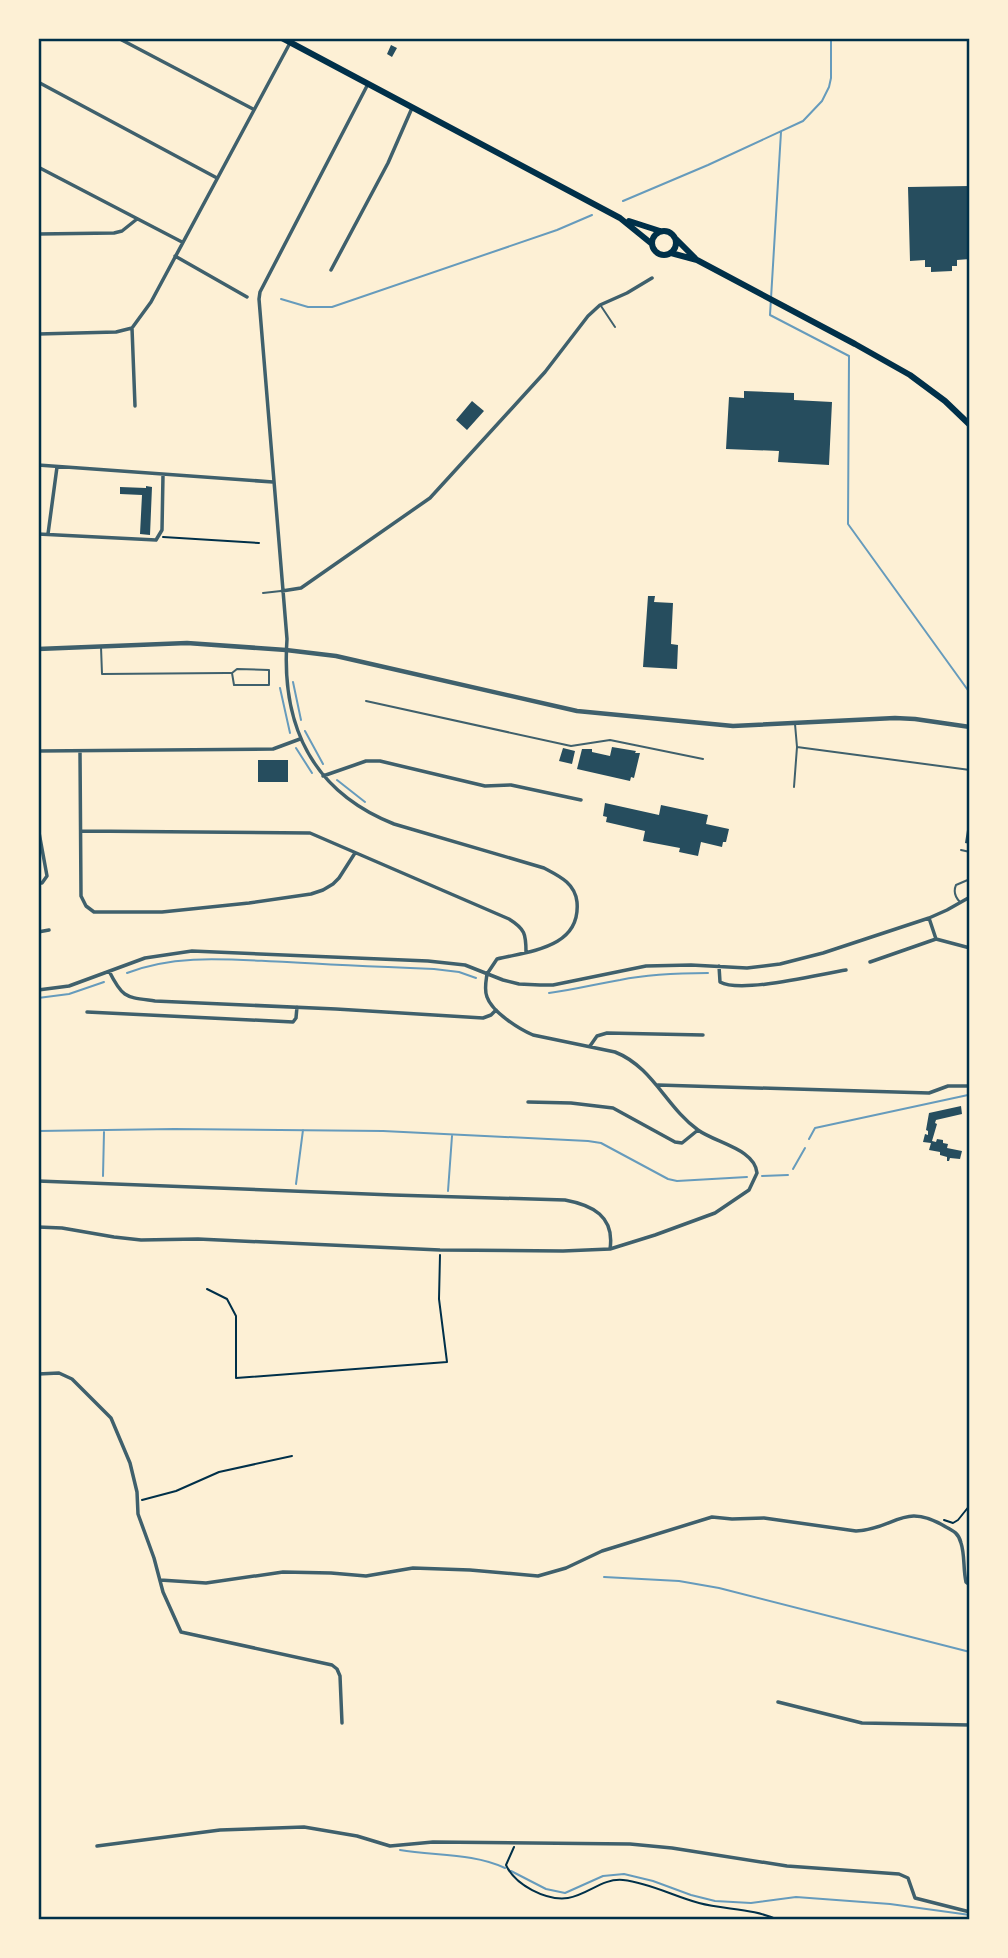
<svg xmlns="http://www.w3.org/2000/svg" width="1008" height="1958" viewBox="0 0 1008 1958" font-family="'IBM Plex Sans',sans-serif">
<style>
.lines{fill:none;stroke-linecap:round;stroke-linejoin:round}
.stream{stroke:#669bbc;stroke-width:2}
.building{fill:#264d5e}
.path{stroke:#003049;stroke-width:2}
.service{stroke:#3f606c;stroke-width:2}
.minor{stroke:#3f606c;stroke-width:3.5}
.tertiary{stroke:#3f606c;stroke-width:4.5}
.primary{stroke:#003049;stroke-width:6}
.neatline{fill:none;stroke:#003049;stroke-width:2.5}
</style>
<rect width="100%" height="100%" fill="#fdf0d5"/>
<g class="lines">
<!-- stream -->
<path class="stream" d="M 781,132 L 770,315 L 849,356 L 848,524 L 970,693
M 623,201 L 708,165 L 803,121 L 822,101 L 829,87 L 831,78 L 831,38
M 281,299 L 308,307 L 332,307 L 557,230 L 592,215
M 293,682 L 301,720
M 280,688 L 290,733
M 305,731 L 323,764
M 296,748 L 312,773
M 337,780 L 365,802
M 127,973 C 178,953 233,960 287,962 C 336,965 385,967 434,969 L 459,972 L 476,978
M 549,993 C 573,990 596,984 620,980 C 649,974 678,973 708,973
M 38,998 L 69,994 L 104,982
M 38,1131 L 174,1129 L 383,1131 L 588,1141 L 601,1143 L 668,1179 L 677,1181 L 747,1177
M 809,1139 L 815,1128 L 968,1095
M 793,1169 L 805,1148
M 103,1176 L 104,1132
M 762,1176 L 788,1175
M 296,1184 L 303,1130
M 448,1191 L 452,1136
M 604,1577 L 679,1581 L 719,1588 L 970,1652
M 400,1850 C 435,1856 473,1853 505,1868
M 511,1871 L 546,1889 L 565,1893 L 603,1876 L 624,1874 L 653,1881 L 691,1895 L 715,1901 L 751,1903 L 796,1897 L 890,1904 L 970,1915"/>
</g>
<!-- building -->
<path class="building" d="M 391,45 L 397,48 L 392,57 L 387,54 Z
M 970,186 L 970,259 L 957,260 L 957,266 L 952,266 L 952,271 L 931,272 L 931,267 L 925,267 L 925,260 L 910,261 L 908,187 Z
M 744,391 L 794,393 L 794,400 L 832,402 L 829,465 L 778,462 L 779,451 L 726,449 L 729,397 L 744,398 Z
M 472,401 L 484,411 L 467,430 L 456,420 Z
M 146,486 L 152,487 L 150,535 L 140,534 L 142,495 L 120,494 L 120,487 L 146,488 Z
M 648,596 L 655,596 L 654,602 L 673,603 L 671,644 L 678,645 L 677,669 L 643,667 Z
M 612,747 L 636,751 L 635,753 L 640,753 L 634,778 L 631,777 L 630,781 L 577,769 L 582,749 L 592,749 L 592,752 L 610,756 Z
M 563,748 L 575,751 L 572,764 L 559,761 Z
M 258,760 L 288,760 L 288,782 L 258,782 Z
M 605,803 L 659,815 L 661,805 L 708,815 L 706,824 L 729,829 L 726,842 L 723,842 L 722,847 L 701,842 L 698,856 L 679,852 L 680,848 L 643,841 L 645,831 L 606,822 L 607,817 L 603,816 Z
M 967,830 L 970,830 L 970,844 L 965,843 Z
M 961,1106 L 962,1114 L 936,1120 L 935,1123 L 937,1124 L 932,1141 L 936,1142 L 937,1139 L 943,1140 L 943,1143 L 948,1144 L 947,1148 L 962,1151 L 960,1159 L 950,1158 L 949,1161 L 947,1161 L 947,1157 L 940,1155 L 940,1152 L 929,1150 L 931,1143 L 923,1142 L 925,1134 L 928,1135 L 928,1131 L 926,1130 L 929,1113 Z"/>
<g class="lines">
<!-- path -->
<path class="path" d="M 163,537 L 259,543
M 207,1289 L 227,1299 L 236,1316 L 236,1378 L 447,1362 L 439,1299 L 440,1255
M 142,1500 L 176,1491 L 219,1472 L 292,1456
M 944,1520 L 953,1523 L 958,1520 L 970,1505
M 514,1847 L 506,1865 C 515,1885 546,1901 568,1898 C 588,1895 602,1878 623,1880 C 650,1883 673,1896 699,1903 C 725,1910 753,1908 778,1920"/>
<!-- service -->
<path class="service" d="M 601,306 L 615,327
M 263,593 L 281,591
M 101,647 L 102,674 L 226,673 L 232,673 L 237,669 L 269,670 L 269,685 L 234,685 L 232,673
M 366,701 L 571,746 L 610,740 L 703,759
M 797,747 L 970,770
M 794,787 L 797,747 L 795,724
M 961,850 L 970,852
M 960,902 C 955,897 953,892 956,885 L 970,879"/>
<!-- minor -->
<path class="minor" d="M 118,38 L 253,109
M 38,82 L 217,178
M 368,84 L 260,292 L 259,299 L 287,639 C 281,724 311,791 394,824 L 544,868 C 559,876 575,883 577,902 C 581,948 530,951 497,959 L 487,974
M 38,167 L 182,242
M 38,234 L 114,233 L 122,231 L 137,219
M 175,256 L 247,297
M 331,270 L 388,163 L 412,108
M 38,334 L 116,332 L 132,328
M 135,406 L 132,328 L 151,302 L 290,43
M 38,465 L 273,482
M 38,534 L 156,540 L 162,530 L 163,475
M 48,534 L 57,467
M 282,591 L 301,588 L 430,498 L 545,372 L 588,316 L 600,305 L 627,293 L 652,278
M 38,751 L 273,749 L 300,739
M 80,751 L 81,896 L 86,906 L 94,912 L 162,912 L 249,903 L 311,894 L 323,890 L 333,884 L 339,878 L 355,853
M 323,776 L 366,761 L 380,761 L 485,786 L 511,785 L 581,800
M 38,827 L 47,876 L 42,883 L 38,883
M 81,831 L 310,833 L 509,919 C 525,929 526,934 526,952
M 929,918 L 936,939 L 970,948
M 38,932 L 49,930
M 870,962 L 936,939
M 719,966 L 720,982 C 741,994 820,974 846,970
M 109,971 C 123,999 126,997 155,1001 L 336,1009 L 483,1018 L 491,1015 L 496,1010
M 38,990 L 69,986 L 145,958 L 192,951 L 428,961 L 465,965 L 503,980 L 519,984 L 540,985 L 553,985 L 646,966 L 691,965 L 747,968 L 780,964 L 823,953 L 929,918 L 947,910 L 970,897
M 87,1012 L 293,1022 L 296,1018 L 297,1007
M 590,1046 L 597,1036 L 607,1033 L 703,1035
M 658,1085 L 929,1093 L 948,1086 L 970,1086
M 528,1102 L 571,1103 L 613,1108 L 675,1142 L 682,1143 L 698,1130
M 38,1181 L 393,1195 L 565,1200 C 592,1205 615,1216 610,1249
M 38,1227 L 62,1228 L 114,1237 L 141,1240 L 198,1239 L 440,1250 L 563,1251 L 610,1249 L 655,1235 L 715,1213 L 749,1190 L 757,1173 C 755,1149 716,1143 698,1130 C 666,1107 653,1067 615,1052 L 533,1035 C 519,1029 492,1012 487,997 C 484,990 486,981 487,974
M 38,1374 L 59,1373 L 72,1379 L 111,1418 L 130,1463 L 137,1492 L 138,1514 L 154,1558 L 163,1592 L 181,1632 L 332,1665 L 337,1669 L 340,1676 L 342,1723
M 160,1580 L 206,1583 L 283,1572 L 331,1573 L 366,1576 L 413,1568 L 470,1570 L 538,1576 L 566,1568 L 602,1551 L 712,1517 L 732,1519 L 764,1518 L 856,1531 C 896,1529 903,1501 946,1527 C 954,1531 959,1534 961,1543 C 965,1555 963,1569 966,1582 L 970,1585
M 778,1702 L 862,1723 L 970,1725
M 97,1846 L 220,1830 L 304,1827 L 357,1836 L 390,1846 L 433,1842 L 630,1844 L 672,1848 L 787,1866 L 899,1874 L 908,1878 L 915,1898 L 970,1912"/>
<!-- tertiary -->
<path class="tertiary" d="M 38,649 L 187,643 L 286,650 L 336,656 L 577,711 L 733,726 L 895,718 L 915,719 L 970,727"/>
<!-- primary -->
<path class="primary" d="M 282,38 L 620,218 L 652,244
M 629,221 L 660,231
M652 243a12 12 0 1 1 24 0a12 12 0 1 1-24 0Z
M 676,239 L 695,258
M 671,253 L 697,260 L 855,344 L 910,375 L 945,401 L 970,425"/>
</g>
<!-- border -->
<rect width="1008" height="1958" fill="none" stroke="#fdf0d5" stroke-width="80"/>
<rect x="40" y="40" width="928" height="1878" class="neatline"/>
</svg>
